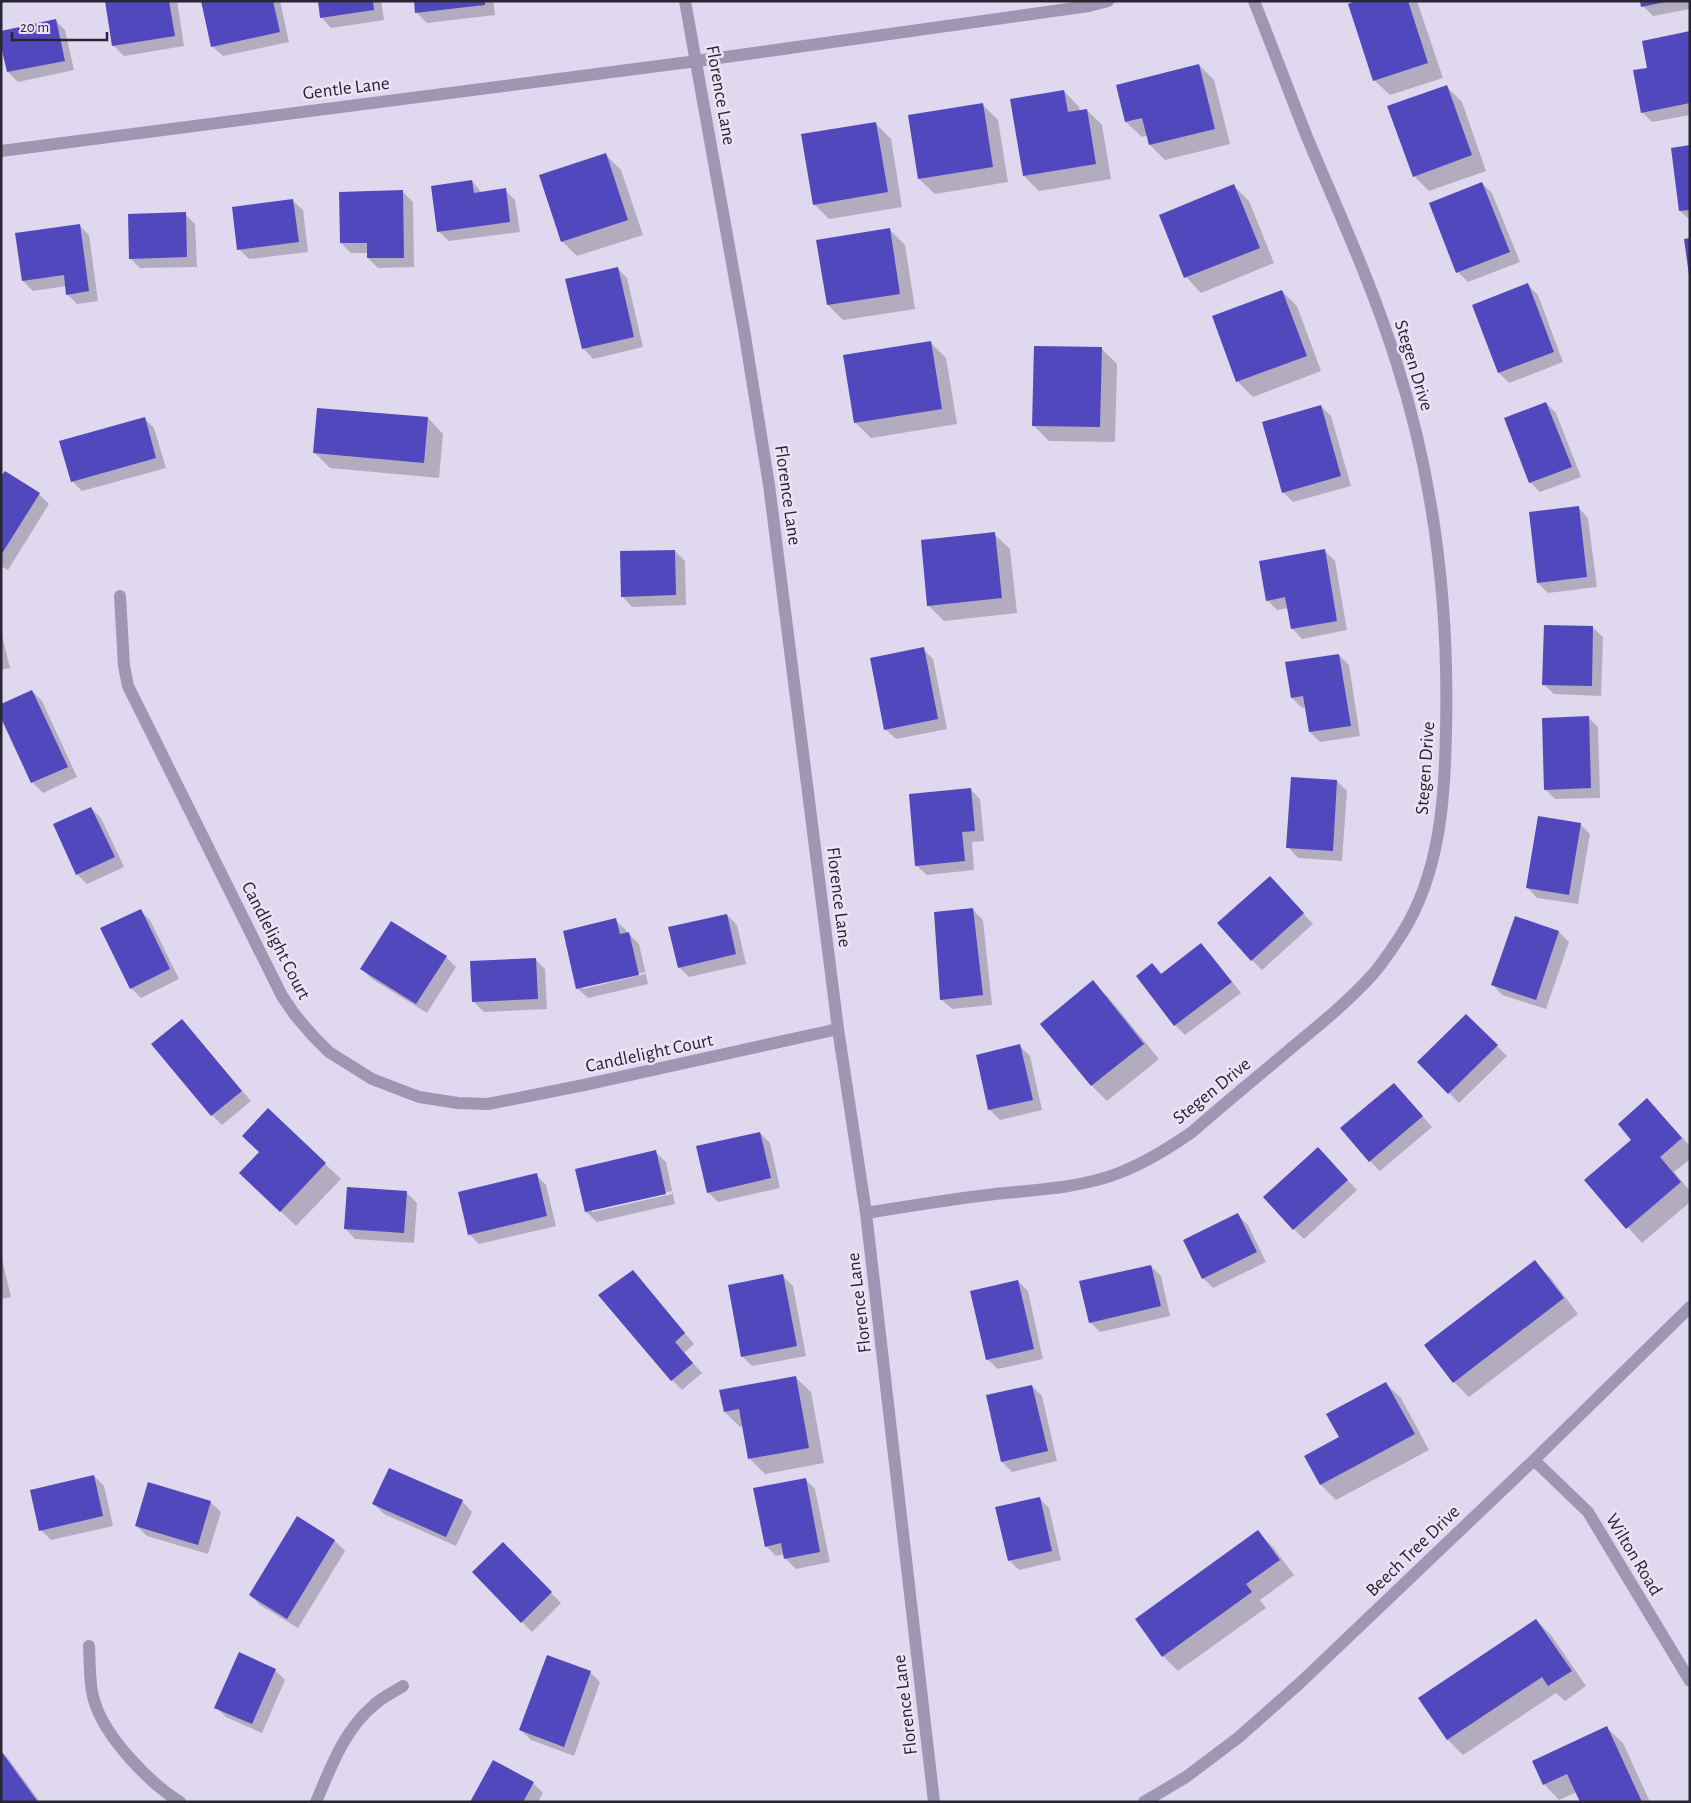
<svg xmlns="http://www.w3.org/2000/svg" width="1691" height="1803" viewBox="0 0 1691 1803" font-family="'Alegreya Sans',sans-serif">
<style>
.shadow{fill:#0003;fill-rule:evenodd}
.building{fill:#5248bd}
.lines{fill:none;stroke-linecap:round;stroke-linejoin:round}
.minor{stroke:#9f96b4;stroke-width:12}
.labels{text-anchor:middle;stroke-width:5;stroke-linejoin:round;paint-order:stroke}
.street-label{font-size:19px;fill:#282632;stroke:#ebe4f7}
</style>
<rect width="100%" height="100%" fill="#e0d8ef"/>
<!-- shadow -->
<path class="shadow" d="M 112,1 L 177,1 L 184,46 L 124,56 L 114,46 Z
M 202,1 L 280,1 L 289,42 L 223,56 L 212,46 Z
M 319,1 L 381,1 L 384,20 L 331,28 L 321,17 Z
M 415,1 L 493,1 L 495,15 L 427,23 L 417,13 Z
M 1360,1 L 1417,1 L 1443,78 L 1390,95 L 1374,80 Z
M 1642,1 L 1690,1 L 1690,9 L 1653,16 L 1643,6 Z
M 55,20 L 65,30 L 74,70 L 18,82 L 8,72 Z
M 1690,32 L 1690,115 L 1652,122 L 1642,112 L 1649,69 Z
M 1199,65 L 1214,80 L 1230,144 L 1165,160 L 1150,145 L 1148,135 L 1142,137 L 1126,122 Z
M 1446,86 L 1462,102 L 1486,171 L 1429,191 L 1414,176 Z
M 1064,91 L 1079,107 L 1080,111 L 1087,110 L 1102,125 L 1111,179 L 1039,191 L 1024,176 Z
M 982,104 L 998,120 L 1008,182 L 935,194 L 919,179 Z
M 875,123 L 891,139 L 902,207 L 829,219 L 814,204 Z
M 1690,146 L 1690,220 L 1680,211 Z
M 606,155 L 621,170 L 643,235 L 577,256 L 562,241 Z
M 472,181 L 482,193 L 505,190 L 515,200 L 520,232 L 449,241 L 438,231 Z
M 1482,183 L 1492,193 L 1520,262 L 1468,282 L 1458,272 Z
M 1234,186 L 1249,201 L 1274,263 L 1201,293 L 1186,277 Z
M 403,192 L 413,202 L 414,267 L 378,268 L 368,258 L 368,253 L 351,253 L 341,243 Z
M 292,200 L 303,210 L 308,252 L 249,259 L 239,249 Z
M 185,214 L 195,224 L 197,267 L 140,268 L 130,258 Z
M 79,225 L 89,235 L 98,301 L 77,304 L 67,294 L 66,286 L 33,291 L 23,281 Z
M 890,230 L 905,245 L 915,309 L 843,320 L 828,305 L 818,241 Z
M 617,268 L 627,278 L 643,347 L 593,359 L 583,348 Z
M 1528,285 L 1538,295 L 1563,362 L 1509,383 L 1499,373 Z
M 1282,291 L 1297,306 L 1321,371 L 1253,397 L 1237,381 Z
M 930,342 L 946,358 L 957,424 L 871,438 L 856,423 Z
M 1035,348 L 1102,349 L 1117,364 L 1115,442 L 1049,441 L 1033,425 Z
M 1546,403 L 1556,413 L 1581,477 L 1540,492 L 1530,482 Z
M 1321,406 L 1331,416 L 1351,486 L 1293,502 L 1283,492 Z
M 144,418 L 154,428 L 166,468 L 82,491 L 72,481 Z
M 428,418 L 443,434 L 439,478 L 330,468 L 315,453 Z
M 1,479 L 39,494 L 49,504 L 8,570 L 1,566 Z
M 1578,507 L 1588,518 L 1597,587 L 1548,593 L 1538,583 Z
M 994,534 L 1010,549 L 1017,613 L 944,621 L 928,605 Z
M 675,551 L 685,561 L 686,605 L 632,607 L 622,596 Z
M 1325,551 L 1335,561 L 1347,630 L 1302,639 L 1292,628 L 1289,608 L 1277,610 L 1267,600 Z
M 1592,627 L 1603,637 L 1601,696 L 1554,694 L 1543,684 Z
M 1,631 L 10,668 L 1,670 Z
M 923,649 L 933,659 L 947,729 L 896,739 L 885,729 Z
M 1339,655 L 1349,665 L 1360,736 L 1320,742 L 1310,732 L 1306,707 L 1302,708 L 1292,698 Z
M 32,691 L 42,701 L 77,777 L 43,793 L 32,782 L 1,715 Z
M 1588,717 L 1598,727 L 1600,798 L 1555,799 L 1545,789 Z
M 1337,781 L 1347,791 L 1342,861 L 1298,858 L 1288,847 Z
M 970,789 L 980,799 L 984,841 L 972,842 L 974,870 L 927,875 L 916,865 Z
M 91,808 L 101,818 L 124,867 L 87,884 L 77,874 Z
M 1580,824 L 1590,834 L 1578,904 L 1537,898 L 1527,887 Z
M 1270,877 L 1313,924 L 1262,970 L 1252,960 Z
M 140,910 L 150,920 L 179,979 L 141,998 L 131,988 Z
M 973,910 L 983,920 L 992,1005 L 952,1009 L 941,999 Z
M 727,915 L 737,925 L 746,964 L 689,977 L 679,967 Z
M 1515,917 L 1559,932 L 1569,942 L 1546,1009 L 1502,995 L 1492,984 Z
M 615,920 L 626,930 L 627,934 L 629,934 L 639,944 L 648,984 L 588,998 L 577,988 ZM 645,972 L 645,974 L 583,989 L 583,986 Z
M 1201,945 L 1211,955 L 1241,993 L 1185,1035 L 1175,1025 L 1152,964 L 1163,975 Z
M 446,957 L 456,967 L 427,1013 L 372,979 L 362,969 Z
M 535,959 L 545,969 L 547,1009 L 484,1012 L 474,1002 Z
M 1093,982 L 1108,997 L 1159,1059 L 1107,1101 L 1092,1086 L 1041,1024 Z
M 1466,1016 L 1507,1056 L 1459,1103 L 1419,1062 Z
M 182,1021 L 251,1101 L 222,1125 L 212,1115 Z
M 1020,1046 L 1030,1056 L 1042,1110 L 1000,1120 L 989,1109 Z
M 1404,1095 L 1432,1127 L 1380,1171 L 1370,1161 Z
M 1647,1100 L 1690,1146 L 1690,1159 L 1674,1172 L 1690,1191 L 1690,1202 L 1642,1243 L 1585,1180 L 1633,1140 Z
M 268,1110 L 341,1179 L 296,1226 L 256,1188 Z
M 760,1133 L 770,1143 L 780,1188 L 718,1202 L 708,1192 Z
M 655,1152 L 666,1162 L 675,1204 L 597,1222 L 586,1212 L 577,1170 ZM 672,1191 L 672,1194 L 592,1212 L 592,1210 Z
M 1328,1159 L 1357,1190 L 1304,1239 L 1294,1229 Z
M 536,1175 L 546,1185 L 556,1226 L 479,1244 L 469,1234 Z
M 407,1193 L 417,1203 L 414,1243 L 355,1239 L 345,1228 Z
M 1238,1215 L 1248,1225 L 1266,1262 L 1213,1288 L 1203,1278 Z
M 1,1255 L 11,1297 L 1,1299 Z
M 1535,1262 L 1550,1277 L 1578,1314 L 1469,1397 L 1454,1382 Z
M 1151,1266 L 1161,1276 L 1170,1316 L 1100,1332 L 1090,1322 Z
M 632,1271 L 694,1344 L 684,1353 L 702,1373 L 682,1390 L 672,1380 Z
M 783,1276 L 793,1286 L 806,1356 L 752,1366 L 742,1356 Z
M 1018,1281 L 1028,1291 L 1043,1359 L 998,1369 L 987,1359 Z
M 795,1377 L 811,1392 L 824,1463 L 765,1474 L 750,1459 L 744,1426 L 740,1427 L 725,1412 Z
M 1385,1383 L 1401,1398 L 1429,1450 L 1336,1500 L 1321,1485 L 1306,1456 L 1340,1438 Z
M 1032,1386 L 1042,1396 L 1057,1461 L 1012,1472 L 1002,1462 Z
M 94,1476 L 104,1486 L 113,1526 L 51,1540 L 41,1530 Z
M 805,1479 L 815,1489 L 830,1562 L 796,1569 L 785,1558 L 785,1554 L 776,1556 L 766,1546 Z
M 1039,1498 L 1049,1508 L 1061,1560 L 1019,1570 L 1009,1560 Z
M 462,1501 L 472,1512 L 456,1546 L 384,1514 L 374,1504 Z
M 210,1502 L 221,1512 L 208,1554 L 147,1536 L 137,1526 Z
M 297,1518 L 335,1541 L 345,1551 L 298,1628 L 260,1605 L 250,1595 Z
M 1258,1532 L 1273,1547 L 1294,1575 L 1260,1600 L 1266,1608 L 1178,1671 L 1163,1656 Z
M 503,1544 L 561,1603 L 532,1632 L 473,1572 Z
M 1536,1620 L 1551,1635 L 1586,1686 L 1565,1701 L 1556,1693 L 1463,1755 L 1448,1740 L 1420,1698 Z
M 275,1670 L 285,1680 L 262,1733 L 226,1717 L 216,1707 Z
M 590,1672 L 600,1682 L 574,1756 L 531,1740 L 521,1730 Z
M 1607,1728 L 1623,1743 L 1650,1802 L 1581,1802 L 1577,1792 L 1559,1800 L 1544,1784 Z
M 1,1751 L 7,1757 L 40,1802 L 1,1802 Z
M 533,1783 L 543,1793 L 538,1802 L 471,1802 Z"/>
<!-- building -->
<path class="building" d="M 105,1 L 169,1 L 175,36 L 112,46 Z
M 201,1 L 273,1 L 280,32 L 211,47 Z
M 318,1 L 373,1 L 374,10 L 320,18 Z
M 414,1 L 485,1 L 485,5 L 415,13 Z
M 1356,1 L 1408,1 L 1428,63 L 1373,81 L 1348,4 Z
M 1640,1 L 1665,1 L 1665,2 L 1641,7 Z
M 56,19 L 65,61 L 7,72 L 1,46 L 1,31 Z
M 1690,31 L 1690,103 L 1641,113 L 1633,70 L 1647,68 L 1642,41 Z
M 1199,64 L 1215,129 L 1149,145 L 1142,118 L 1125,122 L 1116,85 Z
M 1447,85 L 1472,155 L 1413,177 L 1387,106 Z
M 1064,90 L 1068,112 L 1087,109 L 1096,164 L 1023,176 L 1010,99 Z
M 983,103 L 993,167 L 918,179 L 908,115 Z
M 876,122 L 888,192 L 813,205 L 801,134 Z
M 1690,145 L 1690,210 L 1679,211 L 1671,148 Z
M 606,153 L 628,220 L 561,242 L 539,175 Z
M 472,180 L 474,193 L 506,188 L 510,222 L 437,232 L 431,186 Z
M 1482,182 L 1510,252 L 1456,273 L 1429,203 Z
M 1234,184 L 1260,248 L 1184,278 L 1159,215 Z
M 403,190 L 404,258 L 367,258 L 367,243 L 340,243 L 339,192 Z
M 293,199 L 299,242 L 237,250 L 232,207 Z
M 186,212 L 187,257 L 129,259 L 128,214 Z
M 80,224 L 89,291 L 66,295 L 64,275 L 22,281 L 15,233 Z
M 890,228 L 900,294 L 827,305 L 816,240 Z
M 1690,238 L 1690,275 L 1689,275 L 1684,239 Z
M 618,267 L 634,337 L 582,349 L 565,279 Z
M 1528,283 L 1554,352 L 1498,373 L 1472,305 Z
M 1282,290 L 1307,356 L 1236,382 L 1212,316 Z
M 931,341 L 942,409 L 854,423 L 843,355 Z
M 1034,346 L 1102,347 L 1100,427 L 1032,426 Z
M 1546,402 L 1572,467 L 1529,483 L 1504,418 Z
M 1321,405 L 1341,476 L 1282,493 L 1262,422 Z
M 317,408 L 428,417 L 424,463 L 313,453 Z
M 145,417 L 156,458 L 71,482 L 59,441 Z
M 5,471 L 40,493 L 1,555 L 1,476 Z
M 1579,506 L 1587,577 L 1537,583 L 1529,512 Z
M 995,532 L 1002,598 L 927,606 L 921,540 Z
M 1325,549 L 1337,621 L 1291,629 L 1285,597 L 1266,601 L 1259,561 Z
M 675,550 L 676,595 L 621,597 L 620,551 Z
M 1544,625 L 1593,626 L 1592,686 L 1542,685 Z
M 924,647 L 938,719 L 884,730 L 870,658 Z
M 1339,654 L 1351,726 L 1309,732 L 1303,696 L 1291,698 L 1285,662 Z
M 32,690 L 68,767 L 31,783 L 1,718 L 1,704 Z
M 1589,716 L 1591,788 L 1544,790 L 1542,718 Z
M 1291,777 L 1337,780 L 1333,851 L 1286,848 Z
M 971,788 L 975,831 L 962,832 L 965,861 L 915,866 L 909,794 Z
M 91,807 L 115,857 L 76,875 L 53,824 Z
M 1538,816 L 1581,823 L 1569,895 L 1526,888 Z
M 1270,876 L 1304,913 L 1251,961 L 1217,923 Z
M 973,908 L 983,995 L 940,1000 L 934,912 Z
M 141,909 L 170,969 L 130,989 L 100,928 Z
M 727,914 L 736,954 L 678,968 L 668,927 Z
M 1515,916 L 1559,931 L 1536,1000 L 1491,985 Z
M 616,918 L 620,934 L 629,932 L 639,975 L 576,989 L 563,931 Z
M 391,921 L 447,956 L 416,1004 L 360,969 Z
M 1201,943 L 1232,982 L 1174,1026 L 1136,976 L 1152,963 L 1161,974 Z
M 536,958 L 538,999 L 472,1002 L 470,961 Z
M 1093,980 L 1144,1044 L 1091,1086 L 1040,1024 Z
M 1466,1014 L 1498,1045 L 1448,1094 L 1417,1062 Z
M 182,1019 L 242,1091 L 211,1116 L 151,1044 Z
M 1020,1044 L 1033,1100 L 988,1110 L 976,1055 Z
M 1394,1083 L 1423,1116 L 1369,1162 L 1340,1128 Z
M 1647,1098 L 1682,1138 L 1660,1157 L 1681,1182 L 1626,1229 L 1584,1180 L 1631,1140 L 1618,1124 Z
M 268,1108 L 326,1163 L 280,1212 L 239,1173 L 259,1152 L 242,1136 Z
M 760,1132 L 771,1178 L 707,1193 L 696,1146 Z
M 1318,1147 L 1348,1180 L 1293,1230 L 1263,1197 Z
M 656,1150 L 666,1194 L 585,1212 L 575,1169 Z
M 537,1173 L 547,1216 L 468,1235 L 458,1192 Z
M 347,1187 L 407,1191 L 404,1233 L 344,1229 Z
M 1238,1213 L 1257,1252 L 1202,1279 L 1183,1240 Z
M 1535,1260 L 1564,1298 L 1453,1383 L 1424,1345 Z
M 1151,1265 L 1161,1306 L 1089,1323 L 1079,1281 Z
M 633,1270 L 685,1333 L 675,1342 L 693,1363 L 671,1381 L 598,1295 Z
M 783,1274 L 797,1346 L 741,1357 L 728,1285 Z
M 1018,1280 L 1034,1349 L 986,1360 L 970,1291 Z
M 796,1376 L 809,1448 L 748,1459 L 739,1409 L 724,1412 L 719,1390 Z
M 1386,1382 L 1415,1434 L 1320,1485 L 1304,1456 L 1339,1437 L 1326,1414 Z
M 1032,1385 L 1048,1451 L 1001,1462 L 986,1395 Z
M 389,1468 L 463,1500 L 446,1537 L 372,1504 Z
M 94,1475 L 103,1516 L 39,1531 L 30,1490 Z
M 806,1478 L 820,1552 L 784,1559 L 781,1543 L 765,1547 L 753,1488 Z
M 148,1482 L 211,1501 L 198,1545 L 135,1526 Z
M 1040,1497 L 1052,1551 L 1008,1561 L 995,1507 Z
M 297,1516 L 335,1540 L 287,1619 L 249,1595 Z
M 1258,1530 L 1280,1560 L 1246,1584 L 1252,1592 L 1162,1657 L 1135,1619 Z
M 503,1542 L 552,1592 L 521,1623 L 472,1572 Z
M 1536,1619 L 1572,1671 L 1548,1686 L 1542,1677 L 1447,1740 L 1418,1698 Z
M 239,1652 L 276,1669 L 252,1724 L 214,1708 Z
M 547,1655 L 591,1671 L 564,1747 L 519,1730 Z
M 1607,1726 L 1642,1802 L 1580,1802 L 1567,1774 L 1543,1785 L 1532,1761 Z
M 1,1751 L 38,1802 L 1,1802 Z
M 493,1760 L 534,1782 L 523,1802 L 470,1802 Z"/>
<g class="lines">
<!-- minor -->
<path class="minor" d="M 685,1 L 744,330 L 769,485 L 838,1029 L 866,1213 L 934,1802
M 1,151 L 697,61 L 1089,6 L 1108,1
M 120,596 L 124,666 L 128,686 L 282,996 L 295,1015 L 313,1036 L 329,1052 L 372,1079 L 419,1097 L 458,1103 L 488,1104 L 584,1085 L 838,1029
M 866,1213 C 909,1206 952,1199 995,1194 C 1036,1190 1080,1188 1119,1173 C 1145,1163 1169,1148 1192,1132 C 1224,1104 1257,1077 1289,1050 C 1318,1026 1348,1002 1374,973 C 1384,961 1394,946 1403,932 C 1440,872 1445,798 1446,730 C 1449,606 1434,479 1396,361 C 1372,284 1338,211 1307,137 C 1289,92 1272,46 1254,1
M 1534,1460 L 1588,1512 L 1690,1681
M 89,1646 C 90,1662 89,1685 94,1700 C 104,1736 148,1782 180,1802
M 316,1802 C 331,1767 344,1730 374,1705 C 382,1697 394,1692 403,1686
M 1144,1802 L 1186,1777 L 1239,1737 L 1300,1683 L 1534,1460 L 1690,1307"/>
</g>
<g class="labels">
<!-- street labels -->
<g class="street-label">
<text transform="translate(346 87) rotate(-7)" y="7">Gentle Lane</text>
<text transform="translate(722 95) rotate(80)" y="7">Florence Lane</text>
<text transform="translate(1415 365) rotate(73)" y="7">Stegen Drive</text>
<text transform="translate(789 495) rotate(82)" y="7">Florence Lane</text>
<text transform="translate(1424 768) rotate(-86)" y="7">Stegen Drive</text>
<text transform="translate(840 897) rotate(83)" y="7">Florence Lane</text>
<text transform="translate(277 940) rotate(63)" y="7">Candlelight Court</text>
<text transform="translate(649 1052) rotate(-12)" y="7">Candlelight Court</text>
<text transform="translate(1211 1090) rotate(-39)" y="7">Stegen Drive</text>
<text transform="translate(858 1303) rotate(-97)" y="7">Florence Lane</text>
<text transform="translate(1412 1550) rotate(-44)" y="7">Beech Tree Drive</text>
<text transform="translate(1635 1554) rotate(59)" y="7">Wilton Road</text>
<text transform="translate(904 1705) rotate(-97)" y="7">Florence Lane</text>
</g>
</g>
<!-- border -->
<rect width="1691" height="1803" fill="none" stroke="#282632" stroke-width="5"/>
<!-- scale -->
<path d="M12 32v8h95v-8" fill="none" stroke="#282632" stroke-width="2.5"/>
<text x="20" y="32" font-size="15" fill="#282632" stroke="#ebe4f7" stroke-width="4" paint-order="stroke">20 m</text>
</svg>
